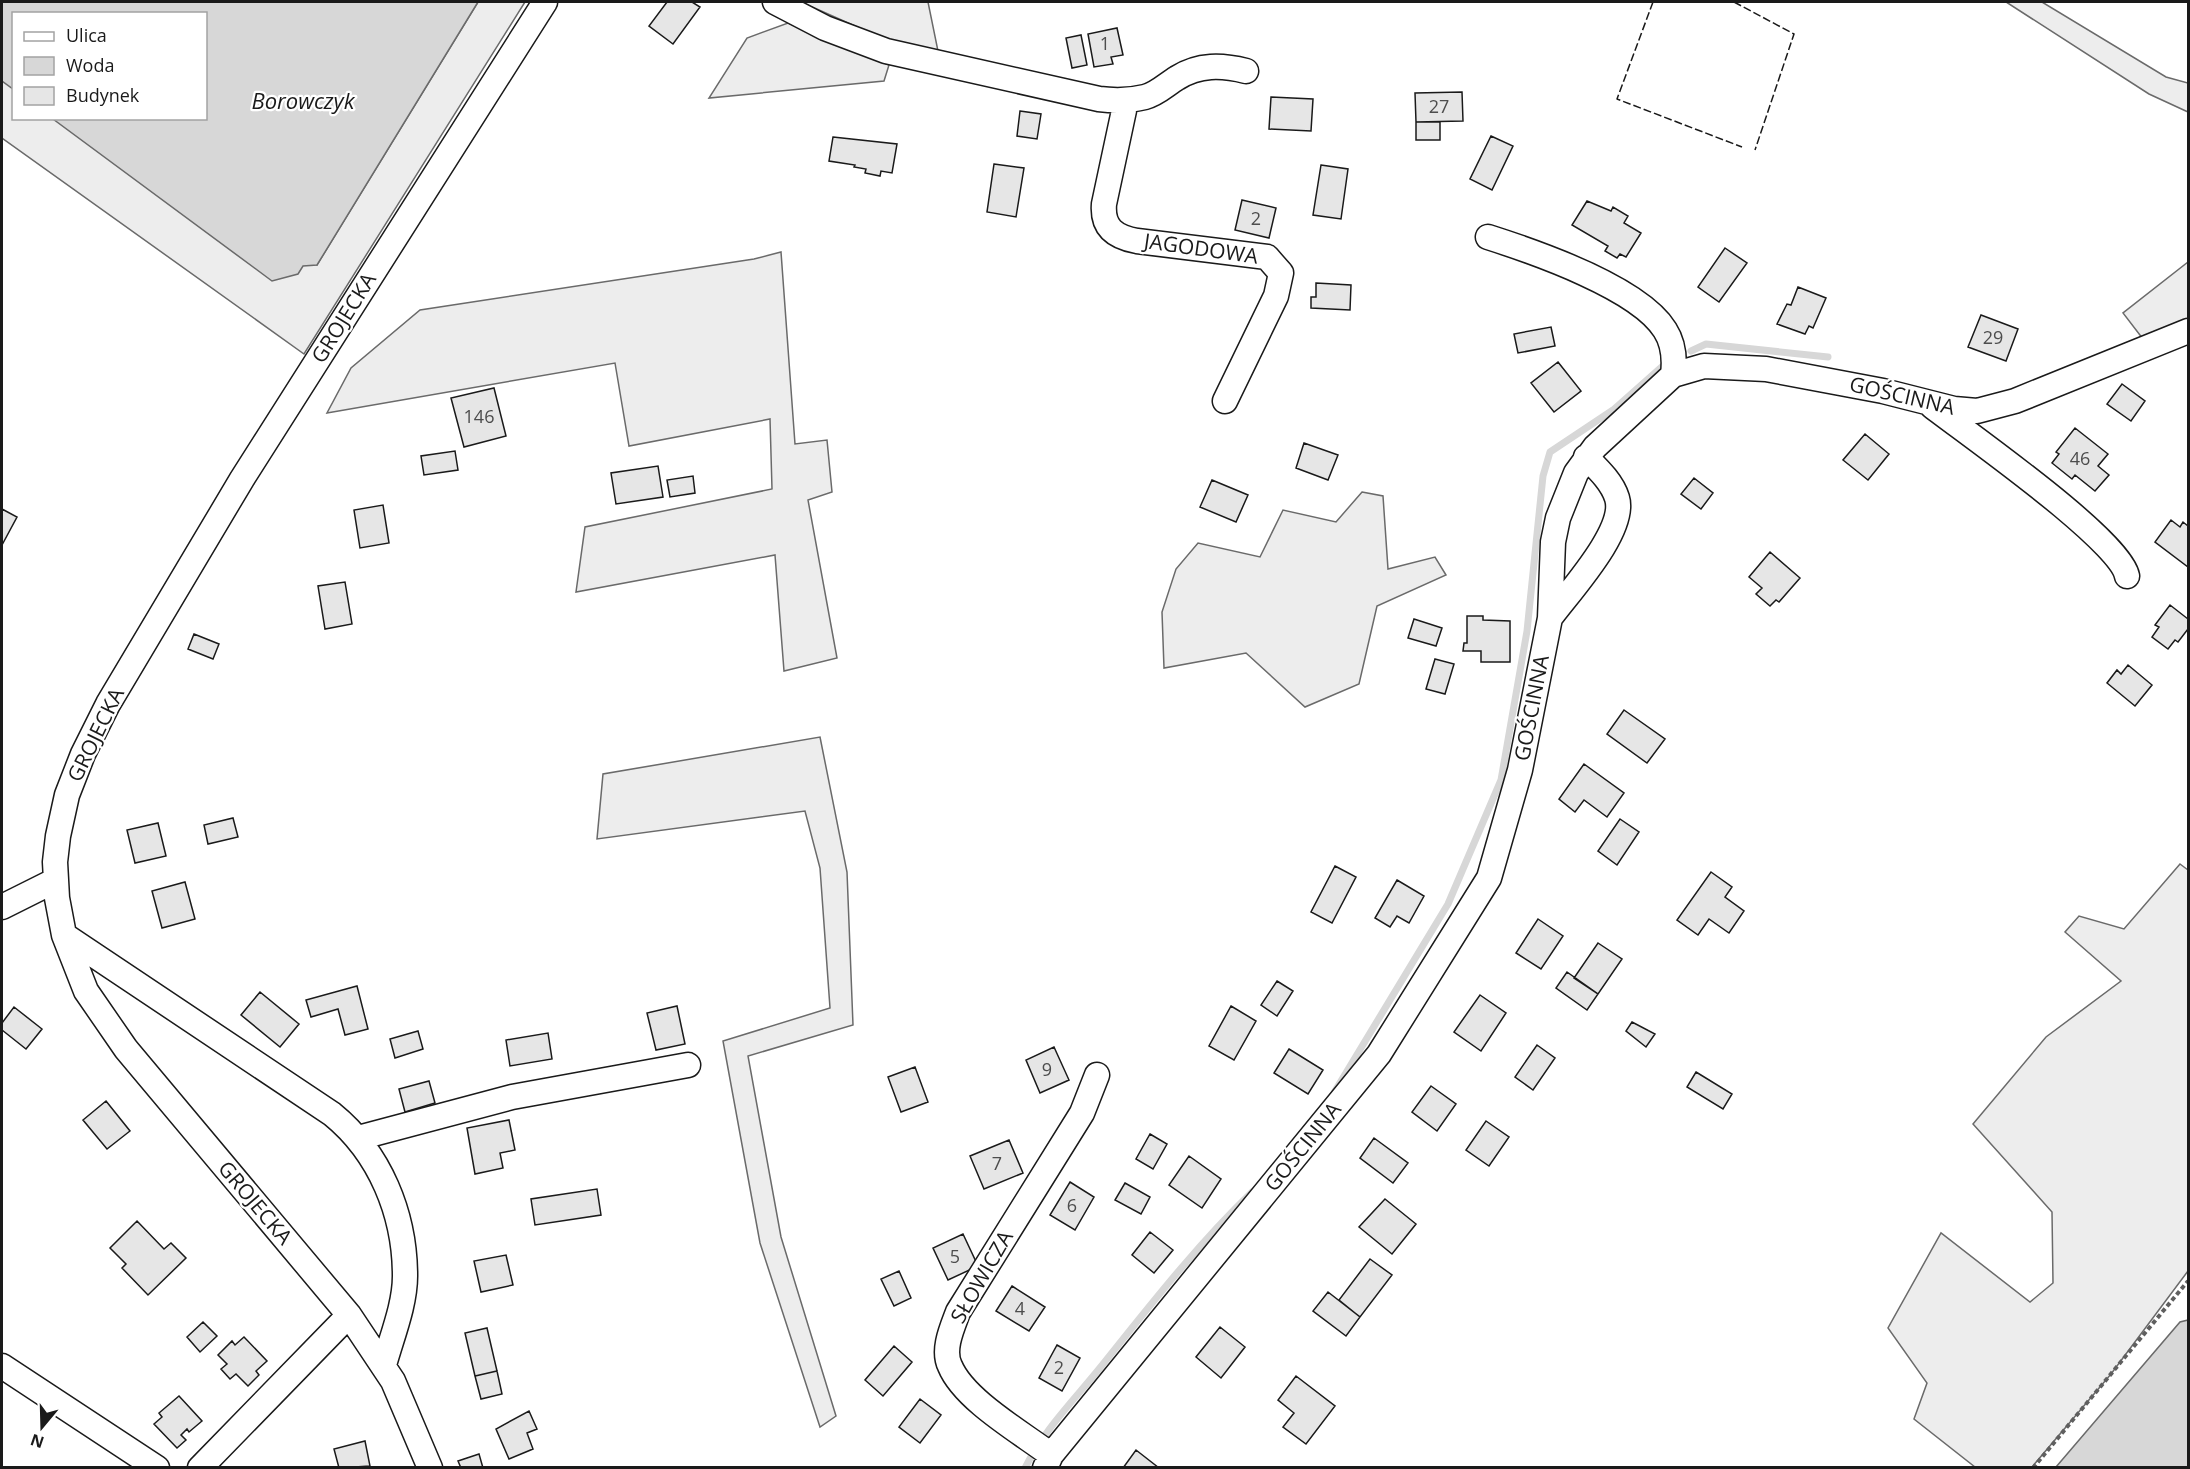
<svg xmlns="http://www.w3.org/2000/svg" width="2190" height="1469" viewBox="0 0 2190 1469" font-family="'Open Sans',sans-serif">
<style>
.built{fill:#ededed;stroke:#6a6a6a;stroke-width:1.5}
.water{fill:#d7d7d7;stroke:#6a6a6a;stroke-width:1.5}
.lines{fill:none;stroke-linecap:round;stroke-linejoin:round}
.stream{stroke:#d7d7d7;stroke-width:7}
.building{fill:#e6e6e6;stroke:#1a1a1a;stroke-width:1.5}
.minor-casing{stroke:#1a1a1a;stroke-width:27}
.path{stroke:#5f5f5f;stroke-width:4;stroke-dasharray:4.5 3;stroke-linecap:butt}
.minor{stroke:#fff;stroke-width:24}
.fence{stroke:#1a1a1a;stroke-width:1.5;stroke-dasharray:8 3;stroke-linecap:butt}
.labels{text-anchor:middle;stroke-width:4.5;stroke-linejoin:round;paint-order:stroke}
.number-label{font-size:18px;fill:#4d4d4d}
.street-label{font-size:21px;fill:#1a1a1a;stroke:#fff}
.water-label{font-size:22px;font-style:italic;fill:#1a1a1a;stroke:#fff}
</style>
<rect width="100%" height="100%" fill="#fff"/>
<!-- built -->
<path class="built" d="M 478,2 L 525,2 L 304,354 L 2,138 L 2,73 L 13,82 L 14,118 L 63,119 L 317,265 Z
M 801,2 L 928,2 L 938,51 L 884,39 Z
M 2006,2 L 2042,2 L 2166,77 L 2188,83 L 2188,112 L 2149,94 Z
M 788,23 L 889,65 L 884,81 L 709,98 L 747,38 Z
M 781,252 L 795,444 L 827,440 L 832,492 L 808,500 L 837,658 L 784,671 L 775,555 L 576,592 L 585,527 L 772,489 L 770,419 L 629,446 L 615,363 L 327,413 L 351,368 L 420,310 L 754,259 Z
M 2188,262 L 2188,319 L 2143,339 L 2123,313 Z
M 1362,492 L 1383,496 L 1388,569 L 1435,557 L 1446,575 L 1377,606 L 1359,684 L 1305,707 L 1246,653 L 1164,668 L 1162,612 L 1176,569 L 1198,543 L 1260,557 L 1283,510 L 1336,522 Z
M 820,737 L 847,872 L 853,1025 L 748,1056 L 781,1237 L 836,1416 L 820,1427 L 760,1243 L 723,1041 L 830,1008 L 820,868 L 805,811 L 597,839 L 603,774 Z
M 2180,864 L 2188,870 L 2188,1271 L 2111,1374 L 2032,1467 L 1975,1467 L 1914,1419 L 1927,1383 L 1888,1328 L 1941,1233 L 2030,1302 L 2053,1283 L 2052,1212 L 1973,1124 L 2046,1037 L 2121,981 L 2065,932 L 2079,916 L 2124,929 Z"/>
<!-- water -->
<path class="water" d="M 2,2 L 478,2 L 317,265 L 303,266 L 298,274 L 272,281 L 53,119 L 206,118 L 206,14 L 14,14 L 13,89 L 2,81 Z
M 2188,1320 L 2188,1467 L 2056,1467 L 2180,1322 Z"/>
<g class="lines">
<!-- stream -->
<path class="stream" d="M 1691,351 L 1706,344 L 1828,357
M 1335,1091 L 1448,904 L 1501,780 L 1527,631 L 1543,476 L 1550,452 L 1613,410 L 1666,363
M 1025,1468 C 1043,1431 1074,1400 1099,1369 C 1148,1308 1196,1246 1252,1192"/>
</g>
<!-- building -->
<path class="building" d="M 667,2 L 692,2 L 700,7 L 673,44 L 649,26 Z
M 1117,28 L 1123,55 L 1111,57 L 1113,64 L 1094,67 L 1088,34 Z
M 1081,35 L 1087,65 L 1072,68 L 1066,38 Z
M 1462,92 L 1463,121 L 1416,122 L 1415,93 Z
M 1271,97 L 1313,99 L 1311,131 L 1269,129 Z
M 1020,111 L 1041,114 L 1037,139 L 1017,136 Z
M 1416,122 L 1440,122 L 1440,140 L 1416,140 Z
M 1491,136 L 1513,146 L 1492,190 L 1470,179 Z
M 833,137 L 897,144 L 892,173 L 881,171 L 880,176 L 865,173 L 866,169 L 854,167 L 855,165 L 829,161 Z
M 994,164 L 1024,168 L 1016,217 L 987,212 Z
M 1321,165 L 1348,169 L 1341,219 L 1313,215 Z
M 1242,200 L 1276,208 L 1269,238 L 1235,230 Z
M 1587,201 L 1611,211 L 1613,207 L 1628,216 L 1624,223 L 1641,233 L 1626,257 L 1620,254 L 1617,258 L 1605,251 L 1608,246 L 1572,225 Z
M 1725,248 L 1747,263 L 1719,302 L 1698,287 Z
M 1316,283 L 1351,285 L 1350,310 L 1311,308 L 1311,297 L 1316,297 Z
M 1798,287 L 1826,298 L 1813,328 L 1809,326 L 1805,334 L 1777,324 L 1787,304 L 1791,305 Z
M 1981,315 L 2018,329 L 2006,361 L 1968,347 Z
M 1551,327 L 1555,346 L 1518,353 L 1514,334 Z
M 1558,362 L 1581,391 L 1554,412 L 1531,383 Z
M 2122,384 L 2145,401 L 2131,421 L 2107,404 Z
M 494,388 L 506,436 L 464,447 L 451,398 Z
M 2075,428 L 2108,454 L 2098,466 L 2109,475 L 2095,491 L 2075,475 L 2072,479 L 2052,463 L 2059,454 L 2056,452 Z
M 1865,434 L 1889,454 L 1868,480 L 1843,460 Z
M 1304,443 L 1338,455 L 1328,480 L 1296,468 Z
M 455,451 L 458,470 L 424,475 L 421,456 Z
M 658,466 L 663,497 L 616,504 L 611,473 Z
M 693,476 L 695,493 L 670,497 L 667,480 Z
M 1694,478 L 1713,493 L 1701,509 L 1681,494 Z
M 1212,480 L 1248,495 L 1236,522 L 1200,507 Z
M 383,505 L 389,543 L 360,548 L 354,510 Z
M 2,509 L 17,517 L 2,545 Z
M 2171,520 L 2180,527 L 2183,522 L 2188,526 L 2188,567 L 2155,542 Z
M 1770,552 L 1800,578 L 1779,602 L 1776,600 L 1770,606 L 1756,594 L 1762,588 L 1749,577 Z
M 345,582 L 352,624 L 325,629 L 318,586 Z
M 2170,605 L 2188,619 L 2188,629 L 2178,642 L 2175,640 L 2168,649 L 2152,637 L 2159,627 L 2155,625 Z
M 1467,616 L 1483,616 L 1483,620 L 1510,621 L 1510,662 L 1481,662 L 1481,651 L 1463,651 L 1464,643 L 1467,643 Z
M 1414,619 L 1442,628 L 1436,646 L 1408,638 Z
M 194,634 L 219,644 L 213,659 L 188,649 Z
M 1435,659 L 1454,664 L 1445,694 L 1426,689 Z
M 2128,665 L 2152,685 L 2135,706 L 2107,683 L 2117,670 L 2121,674 Z
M 1624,710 L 1665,739 L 1647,763 L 1607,734 Z
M 1584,764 L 1624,793 L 1607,817 L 1584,800 L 1575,812 L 1559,799 Z
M 233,818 L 238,837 L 208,844 L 204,825 Z
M 1620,819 L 1639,832 L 1617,865 L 1598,851 Z
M 158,823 L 166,856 L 135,863 L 127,830 Z
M 1335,866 L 1356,877 L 1332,923 L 1311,912 Z
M 1711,872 L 1732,887 L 1725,897 L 1744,911 L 1729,933 L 1709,919 L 1698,935 L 1677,920 Z
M 1397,880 L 1424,896 L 1409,923 L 1397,916 L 1390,927 L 1375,918 Z
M 185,882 L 195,919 L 162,928 L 152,891 Z
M 1538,919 L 1563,936 L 1541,969 L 1516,953 Z
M 1598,943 L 1622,959 L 1598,994 L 1574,978 Z
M 1567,972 L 1598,994 L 1587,1010 L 1556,988 Z
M 1277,981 L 1293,991 L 1277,1016 L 1261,1005 Z
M 357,986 L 368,1029 L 345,1035 L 338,1009 L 311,1017 L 306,1000 Z
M 260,992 L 299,1024 L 280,1047 L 241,1015 Z
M 1480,995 L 1506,1013 L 1481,1051 L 1454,1032 Z
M 677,1006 L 685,1044 L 656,1050 L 647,1013 Z
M 1231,1006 L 1256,1021 L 1234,1060 L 1209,1046 Z
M 14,1007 L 42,1029 L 26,1049 L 2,1030 L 2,1023 Z
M 1632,1022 L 1655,1034 L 1646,1047 L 1626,1031 Z
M 418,1031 L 423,1049 L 395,1058 L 390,1039 Z
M 548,1033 L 552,1059 L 510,1066 L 506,1040 Z
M 1537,1045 L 1555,1058 L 1533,1090 L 1515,1077 Z
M 1054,1047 L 1069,1080 L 1040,1093 L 1026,1060 Z
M 1289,1049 L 1323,1070 L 1308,1094 L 1274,1073 Z
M 915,1067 L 928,1102 L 901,1112 L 888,1077 Z
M 1696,1072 L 1732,1094 L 1723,1109 L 1687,1087 Z
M 429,1081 L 435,1103 L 405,1112 L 399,1089 Z
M 1431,1086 L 1456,1104 L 1437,1131 L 1412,1112 Z
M 106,1101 L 130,1131 L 107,1149 L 83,1120 Z
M 509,1120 L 515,1150 L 500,1153 L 503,1168 L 475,1174 L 467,1128 Z
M 1486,1121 L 1509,1137 L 1489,1166 L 1466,1150 Z
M 1150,1134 L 1167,1144 L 1153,1169 L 1136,1159 Z
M 1374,1138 L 1408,1163 L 1393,1183 L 1360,1158 Z
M 1009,1140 L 1023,1173 L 984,1189 L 970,1156 Z
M 1189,1156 L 1221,1179 L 1202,1208 L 1169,1185 Z
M 1070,1182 L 1094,1197 L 1075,1230 L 1050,1215 Z
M 1125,1183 L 1150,1197 L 1141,1214 L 1115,1200 Z
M 597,1189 L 601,1215 L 535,1225 L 531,1199 Z
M 1385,1199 L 1416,1224 L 1392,1254 L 1359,1227 Z
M 137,1221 L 164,1249 L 171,1243 L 186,1258 L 148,1295 L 122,1268 L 126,1264 L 110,1248 Z
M 1150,1232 L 1173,1250 L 1154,1273 L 1132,1255 Z
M 963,1234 L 978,1266 L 948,1280 L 933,1248 Z
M 506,1255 L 513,1285 L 481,1292 L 474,1261 Z
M 1370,1259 L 1392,1275 L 1360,1317 L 1339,1300 Z
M 899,1271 L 911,1298 L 894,1306 L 881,1279 Z
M 1012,1286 L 1045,1307 L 1029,1331 L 996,1311 Z
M 1328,1292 L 1360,1317 L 1346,1336 L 1313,1311 Z
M 203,1322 L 217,1336 L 200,1352 L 187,1337 Z
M 1220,1327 L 1245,1347 L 1221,1378 L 1196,1357 Z
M 487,1328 L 497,1371 L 475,1376 L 465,1333 Z
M 244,1337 L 267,1361 L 256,1371 L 259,1375 L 248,1386 L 236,1374 L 230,1379 L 221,1369 L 227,1364 L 218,1355 L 232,1341 L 235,1345 Z
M 1057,1345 L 1080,1358 L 1062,1391 L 1039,1378 Z
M 894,1346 L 912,1362 L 883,1396 L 865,1380 Z
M 497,1371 L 502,1394 L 481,1399 L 475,1376 Z
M 1296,1376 L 1335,1406 L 1306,1444 L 1283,1427 L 1294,1413 L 1278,1400 Z
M 179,1396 L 202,1421 L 189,1432 L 187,1429 L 181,1435 L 186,1440 L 177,1448 L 154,1424 L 162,1417 L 159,1413 Z
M 920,1399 L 941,1415 L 920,1443 L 899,1427 Z
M 529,1411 L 537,1429 L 527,1433 L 533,1449 L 509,1459 L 496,1429 Z
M 365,1441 L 370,1466 L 339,1468 L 334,1449 Z
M 1136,1450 L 1159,1468 L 1123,1468 Z
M 479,1454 L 483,1468 L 461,1468 L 458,1461 Z"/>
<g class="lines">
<!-- minor casing -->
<g class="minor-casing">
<path id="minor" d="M 775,2 L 825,28 L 886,51 L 1099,99 C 1115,101 1129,101 1145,97 C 1157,94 1167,84 1177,78 C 1199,64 1222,65 1246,71
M 1126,101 L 1104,204 C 1102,228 1115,237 1137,241 L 1267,257 L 1281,273 L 1276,296 L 1225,401
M 1488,237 C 1535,252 1639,288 1665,330 C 1674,344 1675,359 1673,375
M 1932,406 C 1968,434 2120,540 2127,576
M 1550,618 C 1569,592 1627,530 1617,498 C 1612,482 1598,469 1586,457
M 2,907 L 56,880
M 64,935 L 332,1114 C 380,1153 405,1214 405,1276 C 405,1305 392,1336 384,1365
M 358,1138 L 512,1097 L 688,1065
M 2,1366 L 157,1468
M 1051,1455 C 1022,1433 964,1400 950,1366 C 942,1350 952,1328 958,1312 L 1082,1113 L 1097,1075
M 200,1468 L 349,1315
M 430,1468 L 393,1381 L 349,1315 L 126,1049 L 86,991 L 64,935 L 57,898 L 55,862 L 58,836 L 67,795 L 83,754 L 108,704 L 242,479 L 545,2
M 1045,1468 L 1051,1455 L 1379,1054 L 1489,878 L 1520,770 L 1550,618 L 1553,542 L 1558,518 L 1576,473 L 1595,447 L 1673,375 L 1704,366 L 1766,369 L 1883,391 L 1954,409 L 1977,411 L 2015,401 L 2188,331"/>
</g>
<!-- path -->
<path class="path" d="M 2033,1468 L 2188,1281"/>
<!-- minor -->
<use href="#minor" class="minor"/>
<!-- fence -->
<path class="fence" d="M 1653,2 L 1617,99 L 1742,147
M 1734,2 L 1794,34 L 1755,150"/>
</g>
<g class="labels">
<!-- number labels -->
<g class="number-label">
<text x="1105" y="50">1</text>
<text x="1439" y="113">27</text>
<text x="1256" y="225">2</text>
<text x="1993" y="344">29</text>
<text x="479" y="423">146</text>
<text x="2080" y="465">46</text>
<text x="1047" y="1076">9</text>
<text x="997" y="1170">7</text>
<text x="1072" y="1212">6</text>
<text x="955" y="1263">5</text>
<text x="1020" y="1315">4</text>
<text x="1059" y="1374">2</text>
</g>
<!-- street labels -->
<g class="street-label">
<text transform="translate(1201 249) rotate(8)" y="7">JAGODOWA</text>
<text transform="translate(344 318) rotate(-58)" y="7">GROJECKA</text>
<text transform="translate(1902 396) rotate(13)" y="7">GOŚCINNA</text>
<text transform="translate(1532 708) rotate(-79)" y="7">GOŚCINNA</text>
<text transform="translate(96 735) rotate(-64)" y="7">GROJECKA</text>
<text transform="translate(1303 1147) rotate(-51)" y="7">GOŚCINNA</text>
<text transform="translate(255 1203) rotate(50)" y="7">GROJECKA</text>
<text transform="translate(982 1277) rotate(-60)" y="7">SŁOWICZA</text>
</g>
<!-- water labels -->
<g class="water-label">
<text x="303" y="109">Borowczyk</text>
</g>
</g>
<!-- border -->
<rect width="2190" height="1469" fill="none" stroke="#1a1a1a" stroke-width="6"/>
<!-- legend -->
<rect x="12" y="12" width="195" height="108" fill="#ffffff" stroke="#a3a3a3" stroke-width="1.5"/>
<rect x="24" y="32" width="30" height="9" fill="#ffffff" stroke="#a3a3a3" stroke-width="1.5"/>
<text x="66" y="42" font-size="18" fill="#1a1a1a">Ulica</text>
<rect x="24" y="57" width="30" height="18" fill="#d7d7d7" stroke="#a3a3a3" stroke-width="1.5"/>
<text x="66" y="72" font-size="18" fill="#1a1a1a">Woda</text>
<rect x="24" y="87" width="30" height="18" fill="#e6e6e6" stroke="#a3a3a3" stroke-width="1.5"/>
<text x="66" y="102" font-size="18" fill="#1a1a1a">Budynek</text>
<!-- north arrow -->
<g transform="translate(42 1427) rotate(199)" stroke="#ffffff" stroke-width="4.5" paint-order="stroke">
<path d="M0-4.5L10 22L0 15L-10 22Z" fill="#1a1a1a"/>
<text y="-9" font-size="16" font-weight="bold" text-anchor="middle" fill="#1a1a1a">N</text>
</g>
</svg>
